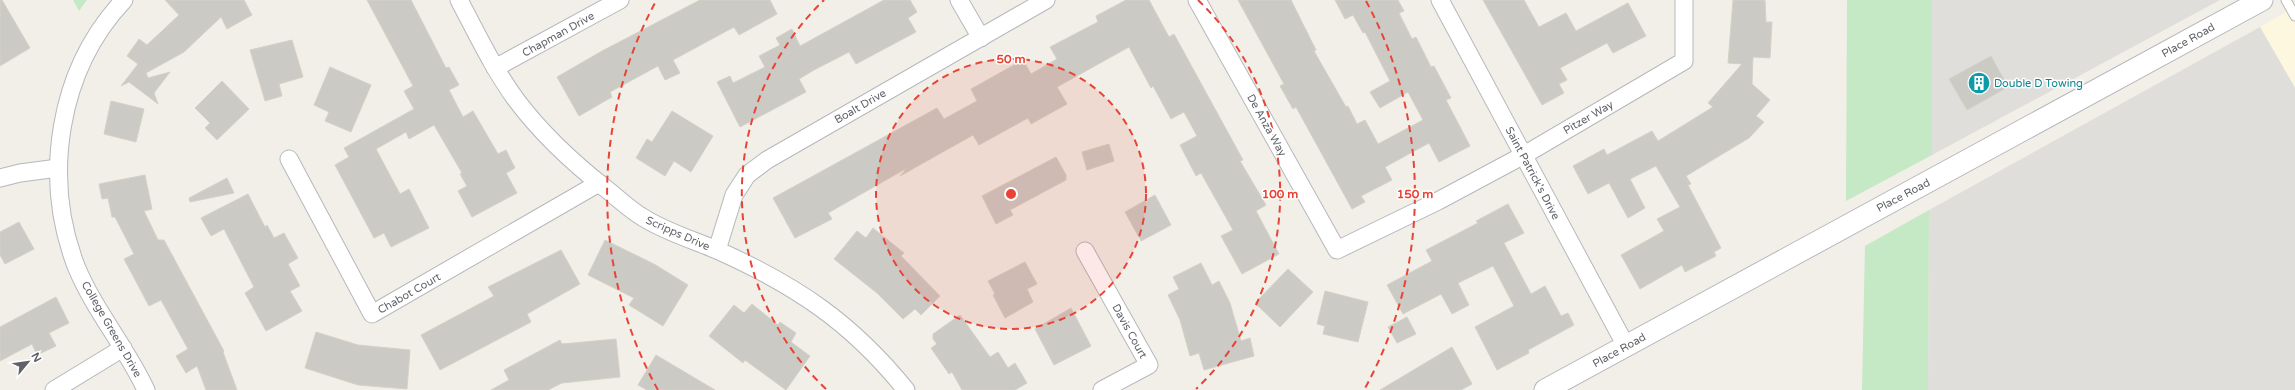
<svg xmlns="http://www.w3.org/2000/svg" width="2295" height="390" viewBox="0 0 2295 390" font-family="'Varela Round',sans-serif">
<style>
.commercial{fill:#fef7e0}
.industrial{fill:#e0deda}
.green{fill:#c5e8c5}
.building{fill:#cccac5;stroke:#d6d1c6}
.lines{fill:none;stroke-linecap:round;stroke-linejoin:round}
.service-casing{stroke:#b5b8bc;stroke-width:11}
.minor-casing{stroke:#b5b8bc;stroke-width:19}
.tertiary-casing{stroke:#b5b8bc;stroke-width:23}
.service{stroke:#fff;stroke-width:9}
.minor{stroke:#fff;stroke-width:17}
.tertiary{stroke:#fff;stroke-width:21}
.ring{fill:none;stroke:#ea4335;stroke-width:2;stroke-dasharray:7 5}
.labels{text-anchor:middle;stroke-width:3;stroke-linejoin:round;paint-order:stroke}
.street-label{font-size:11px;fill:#5f6368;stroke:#fff}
.culture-label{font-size:11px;fill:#0d838f;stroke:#fff;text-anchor:start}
.centre{fill:#ea4335;stroke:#fff;stroke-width:2}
.ring-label{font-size:12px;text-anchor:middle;font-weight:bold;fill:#ea4335;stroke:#fff;stroke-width:3;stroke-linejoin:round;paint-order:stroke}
</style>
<rect width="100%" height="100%" fill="#f1efe8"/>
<!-- commercial -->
<path class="commercial" d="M 2295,7 L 2295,87 L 2260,27 Z"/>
<!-- industrial -->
<path class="industrial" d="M 1932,0 L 2220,0 L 1932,155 Z
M 2260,27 L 2295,88 L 2295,390 L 1928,390 L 1929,210 Z"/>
<!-- green -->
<path class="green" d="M 73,0 L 87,0 L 79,11 Z
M 1847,0 L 1932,0 L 1932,155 L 1846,201 Z
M 1929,210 L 1928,390 L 1862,390 L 1865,246 Z"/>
<!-- building -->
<path class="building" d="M 0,0 L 2,0 L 30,48 L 0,66 Z
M 165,0 L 244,0 L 252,15 L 227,29 L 221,17 L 184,52 L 146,73 L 148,78 L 170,72 L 154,93 L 158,104 L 129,82 L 121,86 L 138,64 L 127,56 L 139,39 L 147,45 L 179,15 Z
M 367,0 L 411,0 L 446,68 L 449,67 L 459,85 L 449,90 L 463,117 L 473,111 L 498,154 L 506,150 L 515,168 L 506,173 L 517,193 L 472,217 L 458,191 L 467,186 L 460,174 L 462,173 L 434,125 L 409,139 L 406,132 L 376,149 L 400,194 L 409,189 L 429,228 L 391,247 L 384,233 L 374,238 L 335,165 L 349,157 L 344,148 L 414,109 L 404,91 L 413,86 Z
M 700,0 L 770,0 L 777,14 L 739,35 L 734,27 L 673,60 L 680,73 L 665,80 L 658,66 L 610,92 L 612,97 L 579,116 L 557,77 L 602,51 Z
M 884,0 L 910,0 L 917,12 L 908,18 L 916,32 L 856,64 L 849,52 L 814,70 L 799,79 L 806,92 L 740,127 L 717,82 L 730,76 L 733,83 L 765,67 L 759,56 L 780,45 L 776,38 L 792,29 L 800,46 Z
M 1126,0 L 1149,0 L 1169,37 L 1174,34 L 1243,160 L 1240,161 L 1266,205 L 1256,211 L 1279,254 L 1242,274 L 1221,236 L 1233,230 L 1201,173 L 1196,176 L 1180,145 L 1197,136 L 1184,112 L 1171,119 L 1153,86 L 1151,88 L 1129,47 L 1057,87 L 1067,104 L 1031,124 L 1028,118 L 979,145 L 973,135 L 900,176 L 907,168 L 828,213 L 832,219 L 795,238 L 773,198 L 937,108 L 944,119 L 977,101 L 971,89 L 1023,60 L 1031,74 L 1057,59 L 1050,47 L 1098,22 L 1096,16 Z
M 1238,0 L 1291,0 L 1316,50 L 1314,51 L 1346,107 L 1348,106 L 1357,124 L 1365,120 L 1378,144 L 1423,120 L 1408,92 L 1380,108 L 1370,92 L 1390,81 L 1365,32 L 1363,33 L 1353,15 L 1345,19 L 1335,0 L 1398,0 L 1404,11 L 1399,13 L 1412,39 L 1416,37 L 1431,67 L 1434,66 L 1451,98 L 1446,100 L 1470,146 L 1439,162 L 1429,143 L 1385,167 L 1392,180 L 1361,196 L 1365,202 L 1352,209 L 1296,107 L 1293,109 L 1280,86 L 1284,84 Z
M 1483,0 L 1524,0 L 1539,27 L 1566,13 L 1576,31 L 1628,3 L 1646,36 L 1613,53 L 1607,43 L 1560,68 L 1567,80 L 1559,84 L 1564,93 L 1542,105 Z
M 1733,0 L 1765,0 L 1766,22 L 1772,22 L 1770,58 L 1753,57 L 1752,84 L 1770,100 L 1756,116 L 1764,122 L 1749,138 L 1686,176 L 1691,184 L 1688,185 L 1721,248 L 1714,252 L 1716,256 L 1685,272 L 1682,265 L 1640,289 L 1621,255 L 1664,231 L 1657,219 L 1680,207 L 1656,166 L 1630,179 L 1645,208 L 1628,218 L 1609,183 L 1588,194 L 1573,166 L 1604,149 L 1607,155 L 1652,131 L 1658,141 L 1713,107 L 1708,103 L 1742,64 L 1728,63 Z
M 292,40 L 303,77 L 279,84 L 282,96 L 265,101 L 250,50 Z
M 1991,56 L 2008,87 L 1967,110 L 1949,79 Z
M 330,67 L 371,85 L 351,132 L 325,121 L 329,112 L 314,105 Z
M 222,81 L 249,109 L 217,140 L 205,128 L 210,123 L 195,108 Z
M 111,101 L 144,109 L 136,142 L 104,134 Z
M 672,111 L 713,136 L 691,172 L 674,161 L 665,176 L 636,158 L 647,139 L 652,142 Z
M 1109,144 L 1114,161 L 1087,170 L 1082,152 Z
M 1056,157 L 1066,175 L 1066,180 L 1010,210 L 1013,215 L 996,224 L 982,196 Z
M 145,175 L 152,209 L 144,211 L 158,240 L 164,240 L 224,351 L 223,352 L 237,390 L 206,390 L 197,366 L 186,373 L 176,356 L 188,349 L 161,300 L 149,306 L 124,259 L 134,254 L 115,217 L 112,217 L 108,198 L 102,199 L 99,184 Z
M 227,178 L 234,193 L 190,202 L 189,198 Z
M 248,194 L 265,227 L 267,225 L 274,238 L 284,233 L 298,258 L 288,264 L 300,286 L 290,291 L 302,311 L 266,331 L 245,293 L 254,287 L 224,229 L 211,236 L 201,218 Z
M 1155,195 L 1171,225 L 1141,241 L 1125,212 Z
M 1508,204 L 1524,233 L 1504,243 L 1531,294 L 1545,286 L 1561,316 L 1568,313 L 1574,325 L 1528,350 L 1529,353 L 1497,370 L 1475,327 L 1514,306 L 1493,266 L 1458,283 L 1469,305 L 1452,314 L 1441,294 L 1403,314 L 1387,285 L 1432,261 L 1426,250 L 1478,223 L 1476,221 Z
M 19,222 L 34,249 L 5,264 L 0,255 L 0,232 Z
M 873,228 L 904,253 L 901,256 L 940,296 L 921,315 L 915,309 L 903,319 L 877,293 L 834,259 L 857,231 L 866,238 Z
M 605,240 L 654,264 L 688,285 L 663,326 L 629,305 L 634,298 L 588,275 Z
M 561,250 L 580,284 L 527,314 L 531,322 L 440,370 L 421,335 L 494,296 L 488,287 Z
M 1025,262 L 1037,284 L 1027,289 L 1033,302 L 1005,318 L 993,295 L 995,294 L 988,281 Z
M 1201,263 L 1212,285 L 1219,281 L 1230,303 L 1241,341 L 1250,338 L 1254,356 L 1204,370 L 1199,353 L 1190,356 L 1180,320 L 1168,295 L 1179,289 L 1173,277 Z
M 1288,269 L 1313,292 L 1280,327 L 1255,303 Z
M 1325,291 L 1368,302 L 1358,342 L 1323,334 L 1325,326 L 1317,324 Z
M 56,297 L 69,323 L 49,333 L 56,346 L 37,355 L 32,344 L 0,361 L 0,327 Z
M 752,304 L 778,325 L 780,322 L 796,333 L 791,342 L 810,356 L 786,390 L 745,360 L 743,363 L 709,336 L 734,305 L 744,313 Z
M 1071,308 L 1091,346 L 1054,365 L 1035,329 Z
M 960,315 L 990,357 L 998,352 L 1008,368 L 1015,363 L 1027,383 L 1015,390 L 962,390 L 952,372 L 949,374 L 931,348 L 937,344 L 933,339 L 933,334 Z
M 1407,317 L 1416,334 L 1397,343 L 1388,327 Z
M 316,332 L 358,345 L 410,350 L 407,389 L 358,385 L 305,368 Z
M 616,339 L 620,377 L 562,383 L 548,390 L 491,390 L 509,380 L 504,370 L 560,340 L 562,344 Z
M 1452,347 L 1472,384 L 1461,390 L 1380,390 Z
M 656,355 L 715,390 L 647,390 L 638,385 Z"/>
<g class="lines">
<!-- service casing -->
<g class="service-casing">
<path id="service" d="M 2286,0 L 2295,16"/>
</g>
<!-- minor casing -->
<g class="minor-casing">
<path id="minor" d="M 124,0 C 58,70 42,177 76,266 C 94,310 126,347 146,390
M 459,0 C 477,34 494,70 517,101 C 542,134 572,162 605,188 C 618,198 630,210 644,218 C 668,233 694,240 719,251 C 797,286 852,323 906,390
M 959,0 L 981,38
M 1197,0 L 1337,250 L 1438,201 L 1524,155 L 1684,61 L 1684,0
M 1440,0 L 1626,346
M 495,68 L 620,0
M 289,159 L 372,314 L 599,183
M 0,178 L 20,173 L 58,168
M 717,250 L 734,195 L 747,175 L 767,160 L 1046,0
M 1085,251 L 1149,365 L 1102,390
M 54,390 L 123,348"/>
</g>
<!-- tertiary casing -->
<g class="tertiary-casing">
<path id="tertiary" d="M 1545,390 L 2262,0"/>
</g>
<!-- service -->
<use href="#service" class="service"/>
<!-- minor -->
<use href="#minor" class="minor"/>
<!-- tertiary -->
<use href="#tertiary" class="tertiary"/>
</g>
<!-- distance rings -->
<circle cx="1011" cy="194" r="135" fill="#ea4335" fill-opacity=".12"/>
<g class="ring">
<circle cx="1011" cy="194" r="135"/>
<path d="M826 389A269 269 0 0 1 824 0M1198 0A269 269 0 0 1 1196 389"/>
<path d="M658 390A404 404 0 0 1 656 1M1366 1A404 404 0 0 1 1364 390"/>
</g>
<!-- icons -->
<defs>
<g id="building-disc" transform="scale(1.15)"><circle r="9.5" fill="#0f9aa8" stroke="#fff"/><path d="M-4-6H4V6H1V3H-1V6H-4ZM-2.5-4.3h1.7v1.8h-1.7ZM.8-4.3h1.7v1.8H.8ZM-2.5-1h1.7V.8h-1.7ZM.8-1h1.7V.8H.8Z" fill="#fff"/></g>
</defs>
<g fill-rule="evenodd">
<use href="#building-disc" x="1979" y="83"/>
</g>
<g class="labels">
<!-- street labels -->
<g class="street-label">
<text transform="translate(558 34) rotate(-29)" y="4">Chapman Drive</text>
<text transform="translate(2188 40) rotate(-29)" y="4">Place Road</text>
<text transform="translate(860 106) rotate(-30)" y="4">Boalt Drive</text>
<text transform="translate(1588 117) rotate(-30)" y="4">Pitzer Way</text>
<text transform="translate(1267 125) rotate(61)" y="4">De Anza Way</text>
<text transform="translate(1533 173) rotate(62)" y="4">Saint Patrick's Drive</text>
<text transform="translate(1903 195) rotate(-28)" y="4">Place Road</text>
<text transform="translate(678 233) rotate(24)" y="4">Scripps Drive</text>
<text transform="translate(409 293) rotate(-30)" y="4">Chabot Court</text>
<text transform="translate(112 329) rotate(60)" y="4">College Greens Drive</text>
<text transform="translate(1130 331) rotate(61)" y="4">Davis Court</text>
<text transform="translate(1619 350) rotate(-29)" y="4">Place Road</text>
</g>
<!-- culture labels -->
<g class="culture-label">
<text x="1994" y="87">Double D Towing</text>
</g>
</g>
<circle cx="1011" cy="194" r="6" class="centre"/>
<g class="ring-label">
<text x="1011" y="63">50 m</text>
<text x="1280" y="198">100 m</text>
<text x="1415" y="198">150 m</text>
</g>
<!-- north arrow -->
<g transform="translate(28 362) rotate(61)" stroke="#ffffff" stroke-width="3" paint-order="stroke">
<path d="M0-3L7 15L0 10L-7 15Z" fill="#5f6368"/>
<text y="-6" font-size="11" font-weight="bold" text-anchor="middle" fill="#5f6368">N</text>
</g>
</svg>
